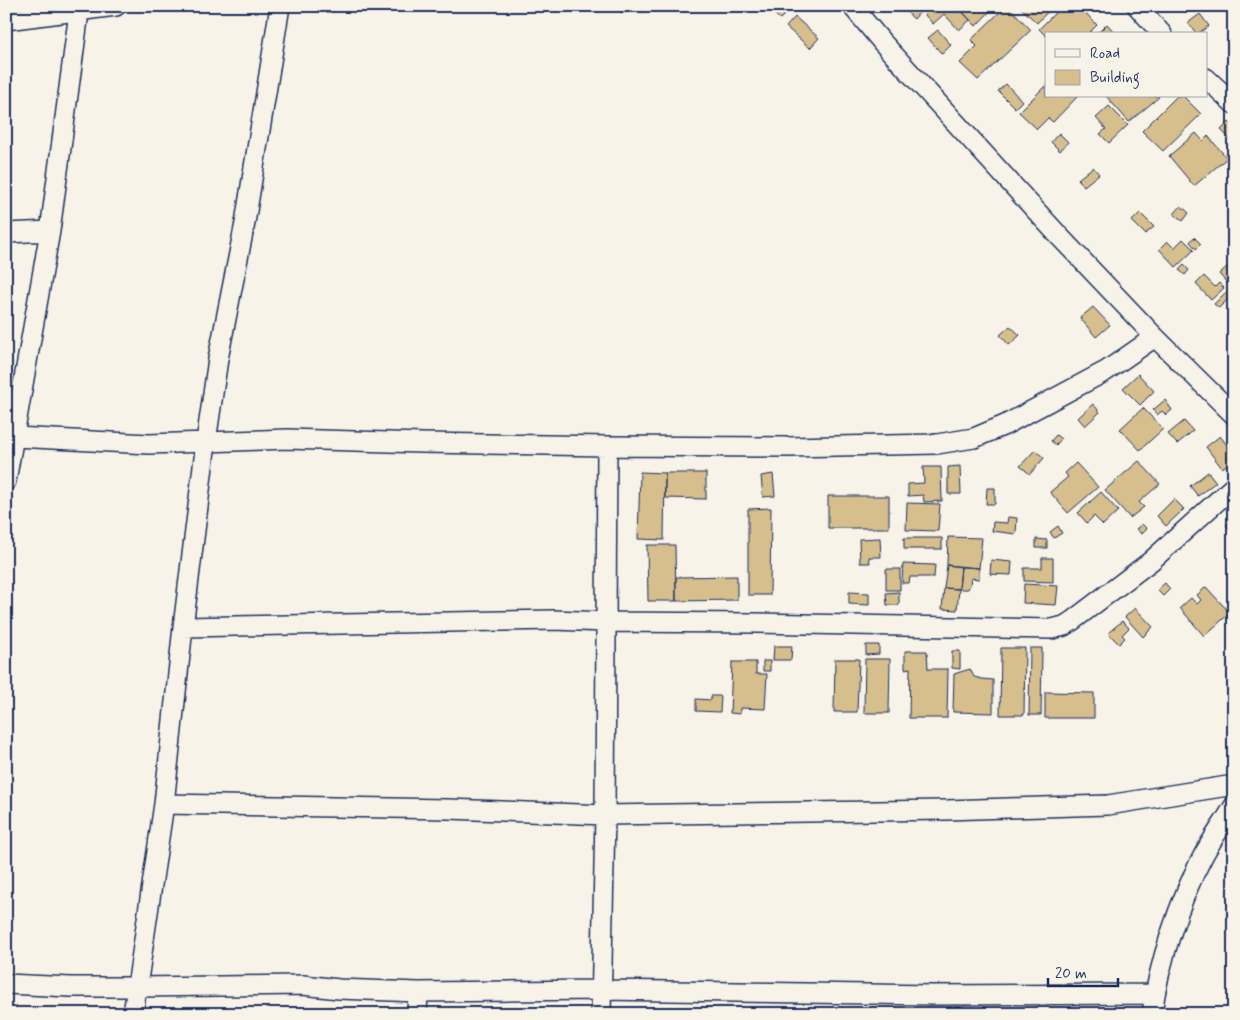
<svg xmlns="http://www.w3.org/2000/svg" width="1240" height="1020" viewBox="0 0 1240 1020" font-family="Mynerve,sans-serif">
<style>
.building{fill:#d6be8d;stroke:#1b2f5e}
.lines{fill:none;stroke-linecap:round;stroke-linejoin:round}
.minor-casing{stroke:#1b2f5e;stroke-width:22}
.minor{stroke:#f7f3e8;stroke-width:19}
</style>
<rect width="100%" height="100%" fill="#f7f3e8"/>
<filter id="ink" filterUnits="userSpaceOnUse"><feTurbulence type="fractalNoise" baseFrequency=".02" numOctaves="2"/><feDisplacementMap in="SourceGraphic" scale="10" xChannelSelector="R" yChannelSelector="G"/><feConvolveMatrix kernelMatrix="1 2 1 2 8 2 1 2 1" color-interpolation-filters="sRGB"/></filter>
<g filter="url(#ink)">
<!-- building -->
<path class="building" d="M 610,6 L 620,6 L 620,9 L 611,11 Z
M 620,6 L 637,6 L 638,10 L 621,13 Z
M 640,6 L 650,6 L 651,10 L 641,12 Z
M 775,6 L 785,6 L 789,10 L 780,19 L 771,11 Z
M 900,6 L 925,6 L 914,19 Z
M 931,6 L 957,6 L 970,20 L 959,30 L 944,14 L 933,24 L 924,14 Z
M 957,6 L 995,6 L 976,26 Z
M 1006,6 L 1008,6 L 1031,30 L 978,80 L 960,63 L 977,46 L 971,40 Z
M 1019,6 L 1053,6 L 1037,23 Z
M 1062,6 L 1079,6 L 1097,25 L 1088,34 L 1046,34 L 1046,36 L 1039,29 Z
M 1200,14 L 1209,26 L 1197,34 L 1188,23 Z
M 795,17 L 819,38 L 810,48 L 786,27 Z
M 1107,24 L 1116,34 L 1097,34 Z
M 938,30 L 951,45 L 942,54 L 928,38 Z
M 1006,84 L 1022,101 L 1015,108 L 998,91 Z
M 1046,85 L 1046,96 L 1078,96 L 1053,122 L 1048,118 L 1037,129 L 1019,112 Z
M 1106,96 L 1158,96 L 1159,97 L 1129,122 Z
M 1177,96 L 1183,96 L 1201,114 L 1163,151 L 1142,131 Z
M 1109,106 L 1128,125 L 1109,143 L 1100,134 L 1106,129 L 1096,118 Z
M 1229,122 L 1234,127 L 1234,143 L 1221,130 Z
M 1059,133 L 1068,142 L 1060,151 L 1051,142 Z
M 1196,133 L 1203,141 L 1208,136 L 1227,158 L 1194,186 L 1169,156 Z
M 1093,167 L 1099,174 L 1084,186 L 1078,179 Z
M 1181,206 L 1189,213 L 1183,221 L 1174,214 Z
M 1140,213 L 1154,227 L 1145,234 L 1132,221 Z
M 1194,237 L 1201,244 L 1196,249 L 1190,242 Z
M 1183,239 L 1194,250 L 1176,267 L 1159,249 L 1167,241 L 1174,248 Z
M 1230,264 L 1234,268 L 1234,279 L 1228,284 L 1219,274 Z
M 1184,265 L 1189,270 L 1185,275 L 1179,270 Z
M 1204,276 L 1215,287 L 1219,283 L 1224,288 L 1211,300 L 1196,284 Z
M 1226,292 L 1230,297 L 1219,308 L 1214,304 Z
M 1093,307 L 1110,325 L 1096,337 L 1080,318 Z
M 1010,326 L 1020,335 L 1009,345 L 1000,335 Z
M 1138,374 L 1154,391 L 1140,405 L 1123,388 Z
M 1165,400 L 1172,410 L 1166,415 L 1162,411 L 1157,415 L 1153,410 Z
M 1093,404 L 1100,412 L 1085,426 L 1078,418 Z
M 1143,408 L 1163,429 L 1140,450 L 1120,429 Z
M 1184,421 L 1193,431 L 1177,444 L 1168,434 Z
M 1056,435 L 1061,439 L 1056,445 L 1051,441 Z
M 1220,436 L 1234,454 L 1234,460 L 1222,468 L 1206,447 Z
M 1035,450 L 1044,458 L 1030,474 L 1020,466 Z
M 1139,461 L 1160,484 L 1139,502 L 1144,507 L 1130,518 L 1105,490 Z
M 1076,463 L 1098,487 L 1068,513 L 1050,492 L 1068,477 L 1065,473 Z
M 960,466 L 961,494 L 948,494 L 948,467 Z
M 923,467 L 941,467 L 942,501 L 924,502 L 923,495 L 908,496 L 908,484 L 924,483 Z
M 640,472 L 665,473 L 664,540 L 638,539 Z
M 1208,472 L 1216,482 L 1198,496 L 1190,486 Z
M 665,473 L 706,473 L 706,499 L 665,498 Z
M 773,474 L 775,496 L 763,497 L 761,476 Z
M 987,488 L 995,488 L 995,504 L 986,504 Z
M 1101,492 L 1118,511 L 1103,525 L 1094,516 L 1087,523 L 1078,513 Z
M 828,496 L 889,496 L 889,528 L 828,528 Z
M 1174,499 L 1184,509 L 1166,526 L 1157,516 Z
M 907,503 L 940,504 L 938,531 L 906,530 Z
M 771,508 L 770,595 L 748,595 L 748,509 Z
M 1008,517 L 1017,518 L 1016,534 L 992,531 L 993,522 L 1007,523 Z
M 1234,519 L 1234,534 L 1226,525 Z
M 1142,524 L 1147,529 L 1142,534 L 1136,529 Z
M 1058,526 L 1062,533 L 1054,538 L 1050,532 Z
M 948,537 L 982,538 L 979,568 L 947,565 Z
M 880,538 L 881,557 L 869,557 L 870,563 L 860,563 L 859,539 Z
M 904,538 L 942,538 L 942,549 L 904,549 Z
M 1036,539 L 1047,540 L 1047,548 L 1036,548 Z
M 647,545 L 675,545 L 676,601 L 648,601 Z
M 1042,558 L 1053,558 L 1053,582 L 1024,581 L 1024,568 L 1042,568 Z
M 991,560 L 1012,562 L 1011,575 L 990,574 Z
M 903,564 L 935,565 L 934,577 L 910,577 L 909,583 L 902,583 Z
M 947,565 L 961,567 L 959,589 L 944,588 Z
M 961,567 L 979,568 L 979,579 L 971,578 L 970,585 L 968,589 L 959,589 Z
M 886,569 L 900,569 L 900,590 L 886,590 Z
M 737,576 L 737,600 L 676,601 L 676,577 Z
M 1165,583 L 1170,589 L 1163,596 L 1157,590 Z
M 1024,584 L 1058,586 L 1056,605 L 1023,603 Z
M 1206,587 L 1230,613 L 1204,636 L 1180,608 L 1191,598 L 1197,604 L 1201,600 L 1197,595 Z
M 944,588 L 959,589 L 957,610 L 942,609 Z
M 849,592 L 869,593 L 869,605 L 849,604 Z
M 899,592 L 899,605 L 887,605 L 886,593 Z
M 1135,608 L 1153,627 L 1143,637 L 1125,617 Z
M 1122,621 L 1129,628 L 1122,635 L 1125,638 L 1119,644 L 1108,633 Z
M 866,645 L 879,645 L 879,654 L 866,655 Z
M 774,646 L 792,646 L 791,660 L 773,660 Z
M 1001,648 L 1025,648 L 1024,715 L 1000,715 Z
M 1030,648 L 1042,648 L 1041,715 L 1029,715 Z
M 905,651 L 927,651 L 928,669 L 948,669 L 947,718 L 909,718 L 910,668 L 905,669 Z
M 952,651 L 960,651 L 960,669 L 952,668 Z
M 835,659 L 859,659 L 857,712 L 834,712 Z
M 865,659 L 890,659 L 889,713 L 864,713 Z
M 763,661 L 770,661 L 770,671 L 763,671 Z
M 732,662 L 756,662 L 756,674 L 767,674 L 765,709 L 740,708 L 740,714 L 730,713 Z
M 970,669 L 974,677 L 982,679 L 993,680 L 993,713 L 953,712 L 954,674 Z
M 1045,692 L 1094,693 L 1094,718 L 1045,718 Z
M 711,696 L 721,696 L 720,712 L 696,711 L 696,699 L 711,700 Z"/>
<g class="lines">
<!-- minor casing -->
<g class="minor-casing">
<path id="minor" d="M 852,6 L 882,42 L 1060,237 L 1155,337 L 1234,415
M 1137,6 L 1162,34
M 6,20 L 116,6
M 1206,78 L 1234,104
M 6,233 L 50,231
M 15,437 L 149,444 L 287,439 L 422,443 L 607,446 L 787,447 L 937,444 L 974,438 L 1005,425 L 1106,371 L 1155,337
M 6,481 L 50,231 L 79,12
M 183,627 L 553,620 L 606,622 L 756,623 L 1052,629 L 1064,626 L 1072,621 L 1151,561 L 1234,486
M 164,804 L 448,809 L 605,815 L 946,810 L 1108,805 L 1234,785
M 6,984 L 71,987 L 138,987 L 303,985 L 339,989 L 418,992 L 602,990 L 933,995 L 1155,994
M 133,1014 L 164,804 L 183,627 L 206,442 L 218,359 L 245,223 L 280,6
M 417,1014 L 418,992
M 601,1014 L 605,815 L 607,446
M 1152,1014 C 1158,965 1180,899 1203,856 C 1212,839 1224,823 1234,806"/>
</g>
<!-- minor -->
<use href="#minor" class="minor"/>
</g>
</g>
<!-- margin -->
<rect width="1240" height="1020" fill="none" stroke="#f7f3e8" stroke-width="25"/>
<rect x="12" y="12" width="1215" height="995" fill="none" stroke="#1b2f5e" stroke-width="2" filter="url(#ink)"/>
<!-- legend -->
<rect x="1045" y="32" width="162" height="65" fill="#f7f3e8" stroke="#9fa5b1"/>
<rect x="1055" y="49" width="25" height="8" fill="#f7f3e8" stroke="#9fa5b1"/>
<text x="1090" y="58" font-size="15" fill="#1b2f5e">Road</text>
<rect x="1055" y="70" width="25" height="15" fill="#d6be8d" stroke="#9fa5b1"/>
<text x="1090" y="82" font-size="15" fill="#1b2f5e">Building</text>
<!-- scale -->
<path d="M1048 978v8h70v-8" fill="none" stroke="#1b2f5e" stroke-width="2.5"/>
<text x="1055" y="978" font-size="15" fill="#1b2f5e" stroke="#f7f3e8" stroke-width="4" paint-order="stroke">20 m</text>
</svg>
